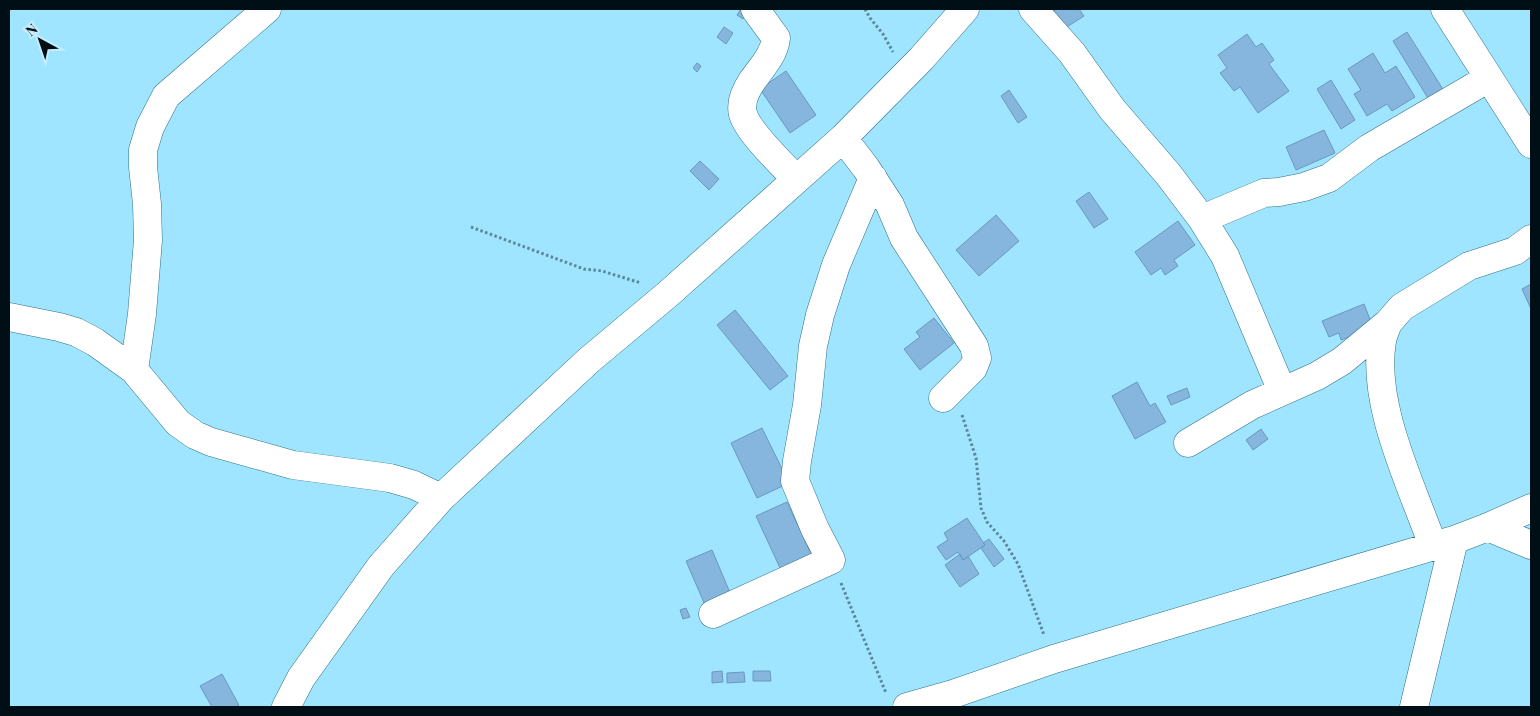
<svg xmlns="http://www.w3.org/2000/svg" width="1540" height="716" viewBox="0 0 1540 716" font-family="'Playfair Display',serif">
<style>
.building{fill:#86b6de;stroke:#6998bf}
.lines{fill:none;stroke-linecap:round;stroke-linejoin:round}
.minor-casing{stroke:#2c7188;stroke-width:29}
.path{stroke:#5a889a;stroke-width:3;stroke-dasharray:2.5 2.5;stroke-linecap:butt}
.minor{stroke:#fff;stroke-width:28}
</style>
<rect width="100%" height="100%" fill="#a0e5ff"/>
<!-- building -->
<path class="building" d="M 741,9 L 747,13 L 743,19 L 737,15 Z
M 1057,9 L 1079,9 L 1084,16 L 1062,30 L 1051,12 Z
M 724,27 L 733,33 L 726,44 L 717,37 Z
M 1407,32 L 1444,91 L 1429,100 L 1393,41 Z
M 1247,34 L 1256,47 L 1262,43 L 1274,60 L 1269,64 L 1289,91 L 1258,113 L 1240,87 L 1234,91 L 1220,73 L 1227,68 L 1218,55 Z
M 1373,53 L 1385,73 L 1396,66 L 1415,97 L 1392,111 L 1387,104 L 1367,116 L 1354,94 L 1361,90 L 1348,69 Z
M 697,63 L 701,66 L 697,72 L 693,68 Z
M 786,71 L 816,115 L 790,133 L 760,89 Z
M 1331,80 L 1355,120 L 1341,129 L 1317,89 Z
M 1009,90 L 1027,117 L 1018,123 L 1001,96 Z
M 1324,130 L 1335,153 L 1296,170 L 1286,147 Z
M 700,161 L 719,179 L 709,190 L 690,171 Z
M 1089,192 L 1108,219 L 1094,228 L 1076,201 Z
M 996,215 L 1019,241 L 979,276 L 956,250 Z
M 1178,221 L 1195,245 L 1174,260 L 1178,266 L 1165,275 L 1161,268 L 1151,275 L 1135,252 Z
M 1531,284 L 1531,309 L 1522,289 Z
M 1364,304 L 1371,322 L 1362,326 L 1364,331 L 1341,340 L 1339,333 L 1329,337 L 1322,321 Z
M 735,310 L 788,376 L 770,390 L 717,325 Z
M 934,318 L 954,343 L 920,370 L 904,349 L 920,337 L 916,332 Z
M 1137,382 L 1150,406 L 1155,403 L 1166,422 L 1135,439 L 1112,396 Z
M 1187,388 L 1190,397 L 1171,405 L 1167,396 Z
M 762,428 L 789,483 L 757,498 L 731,443 Z
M 1261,429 L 1268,439 L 1253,450 L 1246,440 Z
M 787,502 L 812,556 L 781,570 L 756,516 Z
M 967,518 L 985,545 L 963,560 L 958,552 L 946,560 L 937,547 L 948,540 L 944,533 Z
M 989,539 L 1004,559 L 994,567 L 981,548 L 985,545 L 983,543 Z
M 712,550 L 731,595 L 705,605 L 686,561 Z
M 960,554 L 963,560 L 968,556 L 979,574 L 960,587 L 945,565 Z
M 686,608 L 690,617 L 683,619 L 680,610 Z
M 722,671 L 723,682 L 712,683 L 712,672 Z
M 753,671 L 770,671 L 771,681 L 753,681 Z
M 744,672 L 745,682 L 727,683 L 727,673 Z
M 222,674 L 239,705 L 235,707 L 212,707 L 200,686 Z"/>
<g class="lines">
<!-- minor casing -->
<g class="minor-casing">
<path id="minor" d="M 755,9 L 776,38 C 774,55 762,67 752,81 C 746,90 740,103 743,114 C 748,132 782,164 796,179
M 1033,9 L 1072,53 L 1112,109 L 1168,174 L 1202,219 L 1225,256 L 1282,391
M 1445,9 L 1531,144
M 843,138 L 866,168 L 890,205 L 904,238 L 974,346 L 977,358 L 973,368 L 943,398
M 1202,219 L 1264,193 L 1279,192 L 1304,187 L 1329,178 L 1369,148 L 1489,78
M 9,317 L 59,327 L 76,332 L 95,342 L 134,370 L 178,423 L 195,435 L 211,442 L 293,465 L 390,478 L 414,485 L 441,498
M 1388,323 C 1386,329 1383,335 1382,341 C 1371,405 1412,486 1433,546
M 134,370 L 142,314 L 148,240 L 147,204 L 143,167 L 143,150 L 150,127 L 166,96 L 267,9
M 1188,443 L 1252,405 L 1317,376 L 1342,361 L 1388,323 L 1402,307 L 1469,266 L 1515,251 L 1531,239
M 1488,527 L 1531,545
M 713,614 L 831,560 L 815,529 L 795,481 L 797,461 L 807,405 L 813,346 L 820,315 L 836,265 L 873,178
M 286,707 L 301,678 L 381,566 L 441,498 L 588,361 L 668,294 L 843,138 L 921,59 L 965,9
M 907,707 L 953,694 L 1054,659 L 1454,540 L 1488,527 L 1531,508
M 1414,707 L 1454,540"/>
</g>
<!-- path -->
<path class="path" d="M 865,9 L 870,18 L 883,34 L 893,52
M 471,227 L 584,269 L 602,271 L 641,283
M 962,415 L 976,458 L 981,508 L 987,522 L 1004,541 L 1018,564 L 1044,635
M 841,583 L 886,693"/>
<!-- minor -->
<use href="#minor" class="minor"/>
</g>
<!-- border -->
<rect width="1540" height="716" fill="none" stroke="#000f16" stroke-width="20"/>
<!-- north arrow -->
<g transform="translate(40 40) rotate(320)" stroke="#c6edfd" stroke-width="4" paint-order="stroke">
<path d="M0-4L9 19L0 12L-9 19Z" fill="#000f16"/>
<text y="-8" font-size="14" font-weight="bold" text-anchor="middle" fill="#000f16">N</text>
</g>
</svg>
